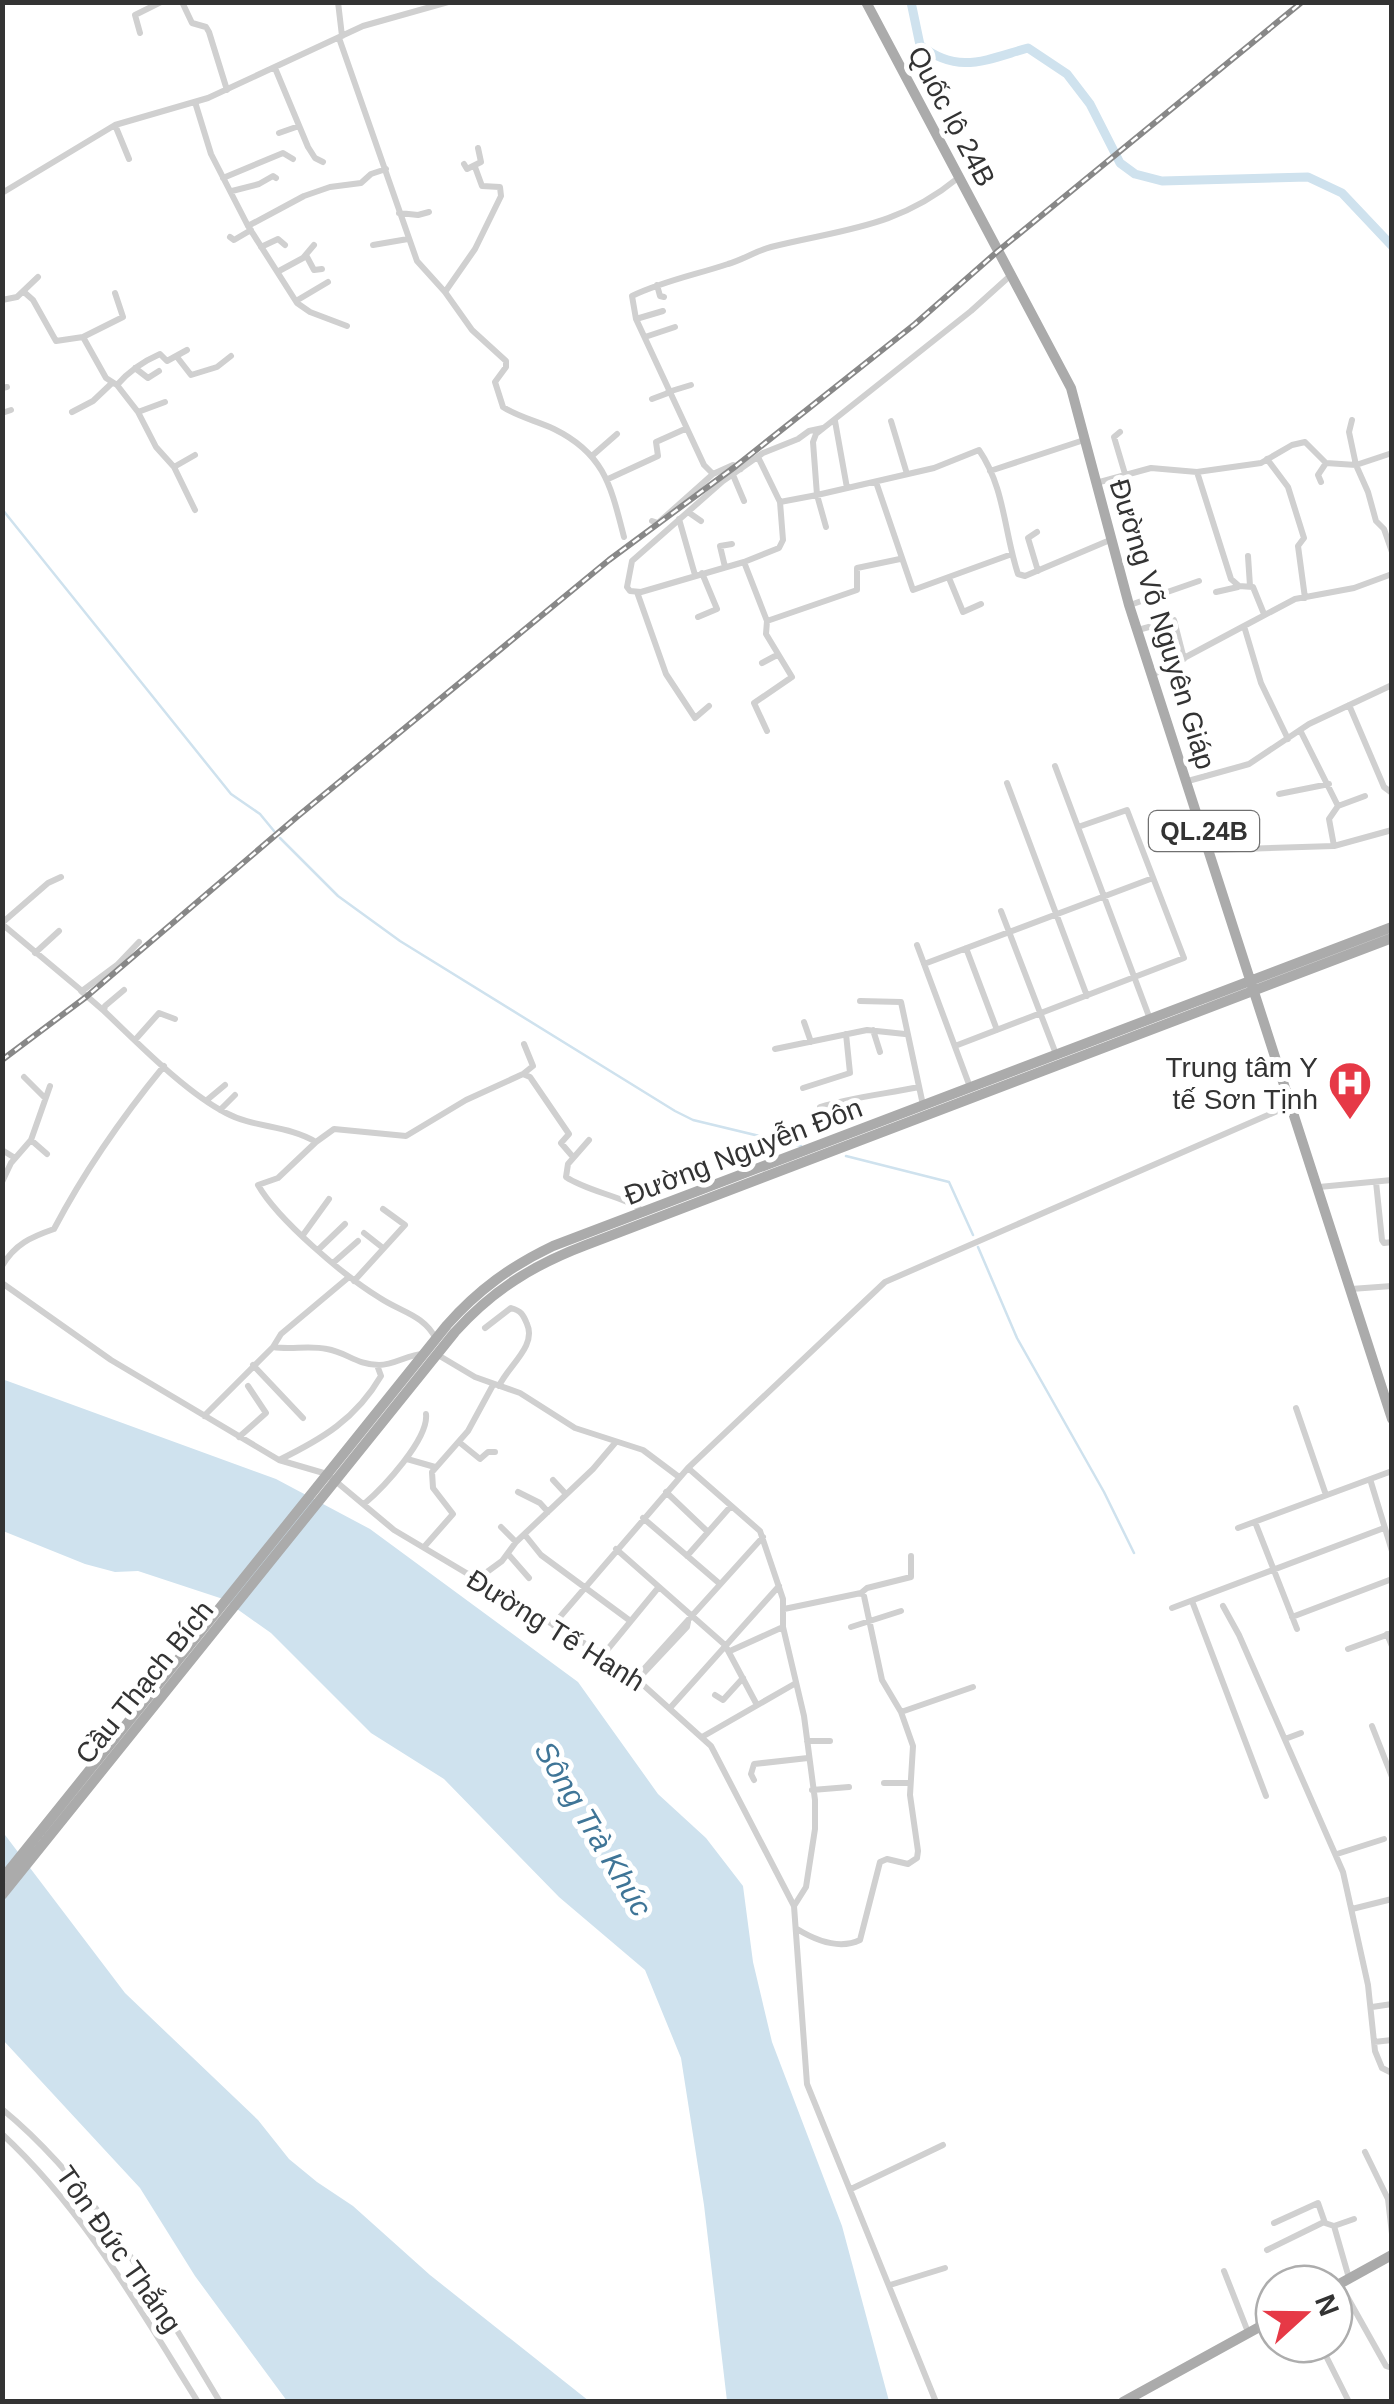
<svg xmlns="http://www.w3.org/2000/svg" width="1394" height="2404" viewBox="0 0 1394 2404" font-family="Arial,sans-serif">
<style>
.water{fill:#cfe2ee}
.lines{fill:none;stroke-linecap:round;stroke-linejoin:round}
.stream{stroke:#cfe2ee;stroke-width:2.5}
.river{stroke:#cfe2ee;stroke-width:9}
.minor{stroke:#d0d0d0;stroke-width:6}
.major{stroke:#ababab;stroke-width:10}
.rail-casing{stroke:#888;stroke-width:6}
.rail{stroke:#fff;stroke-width:2.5;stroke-dasharray:8;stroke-linecap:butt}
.labels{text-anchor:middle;stroke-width:10;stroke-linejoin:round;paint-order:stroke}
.shield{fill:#fff;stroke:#707070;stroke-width:2.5}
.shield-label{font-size:25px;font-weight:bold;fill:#333}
.street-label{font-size:28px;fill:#333;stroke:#fff}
.poi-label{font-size:28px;fill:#333;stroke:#fff;text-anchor:end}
.water-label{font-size:30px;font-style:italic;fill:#3f7597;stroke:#fff}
</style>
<rect width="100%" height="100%" fill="#fff"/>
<!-- water -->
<path class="water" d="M 2,1379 L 276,1479 L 370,1529 L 578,1682 L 658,1794 L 706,1838 L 743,1886 L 753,1962 L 772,2042 L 842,2226 L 889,2401 L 727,2401 L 704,2205 L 681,2058 L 645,1970 L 559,1897 L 444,1779 L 371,1733 L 271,1633 L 223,1599 L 138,1571 L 115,1572 L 85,1564 L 3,1531 Z
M 2,1831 L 125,1993 L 258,2120 L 289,2159 L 317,2182 L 353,2206 L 430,2275 L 589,2401 L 287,2401 L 195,2276 L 140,2188 L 3,2040 Z"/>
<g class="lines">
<!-- stream -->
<path class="stream" d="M 2,509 L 231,794 L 260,814 L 274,831
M 280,838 L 338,896 L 400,941 L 675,1111 L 693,1120 L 801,1146
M 846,1156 L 949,1182 L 973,1235
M 978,1247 L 1017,1338 L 1104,1492 L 1134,1553"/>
<!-- river -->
<path class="river" d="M 911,2 L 920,45 C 958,75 985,60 1028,48 L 1067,74 L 1090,104 L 1120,163 L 1135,174 L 1162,181 L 1308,177 L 1342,193 L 1392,246"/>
<!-- minor -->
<path class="minor" d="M 182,2 L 192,23 L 206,27 L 209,32 L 227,90
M 338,2 L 342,36
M 1391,2 L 1392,3
M 140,33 L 135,15 L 161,2
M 339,38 L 417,261 L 445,292 L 472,330 L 506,361 L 506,367 L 495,382 L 503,407 C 518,417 537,421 554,429 C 605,454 611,487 624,537
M 275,68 L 308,147 L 315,158 L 323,162
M 195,102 L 211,154 L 248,226 L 297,303 L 310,312 L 347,326
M 115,125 L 129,159
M 279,133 L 299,126
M 464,164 L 467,169 L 481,162 L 478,148
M 223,178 L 283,153 L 293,159
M 232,191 L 259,184 L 273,176 L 276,178
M 2,193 L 115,125 L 208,98 L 363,26 L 448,2
M 399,213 L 418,215 L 429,212
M 248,226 L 304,196 L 330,187 L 361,183 L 371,174 L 386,169
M 230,237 L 234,240 L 251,230
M 373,245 L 408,239
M 261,247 L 278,239 L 285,245
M 306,255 L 314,270 L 322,269
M 279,271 L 303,258 L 314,245
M 657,285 L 660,296 L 664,297
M 24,292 L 33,300 L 56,341 L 83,337 L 106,378 L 117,385 C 129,371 144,361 160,354 L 167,361 L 187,350
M 445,292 L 475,249 L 501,196 L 500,187 L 482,186 L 475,167
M 2,300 L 17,297 L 38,277
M 296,301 L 328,282
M 636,319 L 663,311
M 83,337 L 123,317 L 115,293
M 645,337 L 675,327
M 177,357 L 191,375 L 217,367 L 231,356
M 135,368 L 148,378 L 159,371
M 117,385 L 138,412 L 156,447 L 174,467 L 195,510
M 2,388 L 7,387
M 668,392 L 691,385
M 652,399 L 668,393
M 72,412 L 93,401 L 112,383
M 138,412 L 165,402
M 2,413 L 11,410
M 1352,420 L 1349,432 L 1356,465 L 1392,453
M 835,421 L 847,488
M 891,421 L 907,474
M 823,428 L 809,431 L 798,439 L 763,453 L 723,481 L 632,561 L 627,587 L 630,591 L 641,592 L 744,562 L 779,548 L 783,540 L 780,502 L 817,495 L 813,442 L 816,434 L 971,311 L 1011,275
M 1120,432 L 1114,437 L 1125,474
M 593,455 L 617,434
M 758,457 L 780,502
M 1267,459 L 1288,487 L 1304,538 L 1298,546 L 1305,598
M 174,467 L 195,455
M 741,469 L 733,465 L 713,474 L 704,465 L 636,319 L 632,296 C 663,281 695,275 728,264 C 742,260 756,251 771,247 C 843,229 897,228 958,178
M 990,471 L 1084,440
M 1197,472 L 1231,579 L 1239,586 L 1253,587 L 1264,614
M 733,475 L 744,501
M 608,479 L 658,456 L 656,442 L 685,429
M 876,482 L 913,590 L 1012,554
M 1321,482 L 1318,475 L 1326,463
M 1096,483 L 1151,468 L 1197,472 L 1261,463 L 1292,445 L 1305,442 L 1326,463 L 1356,465 L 1368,492 L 1376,521 L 1384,529 L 1392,552
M 688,512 L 701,521
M 679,519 L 695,575
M 652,521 L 658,523 L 713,474
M 826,527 L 817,495 L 934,468 L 979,450 C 1005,488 1004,532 1018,574 L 1025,576 L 1110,540
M 1037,532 L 1028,538 L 1038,571
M 1248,556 L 1250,586
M 744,562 L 767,621 L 766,634 L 792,677 L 754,703 L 767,731
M 725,567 L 720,546 L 732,544
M 949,578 L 963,612 L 981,604
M 637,592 L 666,674 L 695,718 L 709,706
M 1216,592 L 1238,587
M 1130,605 L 1199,581
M 698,617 L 717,609 L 702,573
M 767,621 L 857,590 L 857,568 L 900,559
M 1138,630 L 1174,620 L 1184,659
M 762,663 L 777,655
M 1154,674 L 1244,626
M 1349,705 L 1384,787 L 1392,793
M 1300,730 L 1338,806 L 1329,819 L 1334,846
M 1288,739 L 1261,683 L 1244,626 L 1295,599 L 1354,588 L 1392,574
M 1055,766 L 1150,1019
M 1188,781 L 1249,764 L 1309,724 L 1392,685
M 1007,783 L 1087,996
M 1279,794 L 1329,784
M 1338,806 L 1365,796
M 1210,850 L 1334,846 L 1392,830
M 1001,911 L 1056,1054
M 2,923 L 48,883 L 61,877
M 2,924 L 82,991 L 117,965 L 139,942
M 917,945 L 970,1087
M 966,948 L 997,1030
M 35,953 L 59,931
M 924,964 L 1153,878
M 124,990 L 105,1006 L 104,1011 C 138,1043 185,1092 226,1113 C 254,1128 288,1125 316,1142
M 81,991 L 104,1011
M 860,1001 L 901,1002 L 923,1105
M 804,1022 L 811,1042
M 873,1030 L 880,1052
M 135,1040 L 159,1013 L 175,1019
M 955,1046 L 1184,958 L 1127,810 L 1078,827
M 775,1049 L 867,1030 L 905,1034
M 523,1074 L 530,1077 L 569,1134 L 561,1143 L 573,1157
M 24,1077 L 45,1098
M 803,1088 L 850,1073 L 846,1034
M 207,1100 L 225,1085
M 820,1107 C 853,1097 885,1094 919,1087
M 220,1110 L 235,1095
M 31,1140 L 47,1154
M 589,1140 L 568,1164 L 566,1177 C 588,1192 627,1197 642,1211
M 2,1150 L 15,1158
M 2,1182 L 11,1163 L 31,1140 L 50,1086
M 1376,1182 L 1382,1240 L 1384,1243 L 1392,1242
M 1319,1187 L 1392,1180
M 364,1233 L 383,1248
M 303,1235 L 329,1199
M 319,1249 L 345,1224
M 333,1263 L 358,1241
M 2,1266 C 15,1244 31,1237 54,1229 C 84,1172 123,1116 164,1066
M 354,1281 L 405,1225 L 383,1209
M 2,1283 L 111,1360 L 279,1460 L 327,1474 L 394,1530 L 621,1665 L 711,1746 L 794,1906 L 807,2084 L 936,2402
M 1351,1289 L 1392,1286
M 485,1328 L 511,1308 C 521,1311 523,1314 527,1324 C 537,1346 508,1366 499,1386
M 436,1339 C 424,1315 401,1312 380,1298 C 344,1276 278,1220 258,1185 L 278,1178 L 316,1142 L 334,1129 L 406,1136 L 466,1100 L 523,1074 L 533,1066 L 524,1044
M 273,1347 C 292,1350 308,1345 327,1349 C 346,1352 357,1365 379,1365 C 395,1365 408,1354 424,1354
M 438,1355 L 475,1377 L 520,1393 L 575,1428 L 643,1450 L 679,1477
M 253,1365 L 303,1418
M 1296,1408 L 1326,1495
M 204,1416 L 273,1347 L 281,1334 L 349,1277
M 239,1437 L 266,1413 L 248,1386
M 459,1442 L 480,1459 L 488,1452 L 495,1452
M 407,1459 L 435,1467
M 279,1460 C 322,1439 356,1419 381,1376 L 377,1365
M 688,1468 L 760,1531 L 783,1599 L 783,1627 L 804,1716 L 815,1800 L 815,1829 L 806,1887 L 794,1906
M 1370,1479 L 1392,1551
M 553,1480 L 565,1493
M 518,1492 L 540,1503 L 548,1512
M 666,1492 L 708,1532
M 364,1504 C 383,1488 429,1439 426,1414
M 643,1518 L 720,1584
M 1255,1522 L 1297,1629
M 501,1527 L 516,1542
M 1238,1528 L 1392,1471
M 525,1535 L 541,1555 L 629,1620
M 424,1547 L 453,1514 L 433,1488 L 432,1472 L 468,1431 L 493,1385
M 616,1549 L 725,1645 L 757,1705
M 508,1554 L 529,1578
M 687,1556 L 731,1506
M 476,1580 L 502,1561 L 516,1542 L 593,1469 L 615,1443
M 861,1593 L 867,1588 L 911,1577 L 911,1556
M 1192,1601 L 1266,1796
M 1223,1606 L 1239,1635 L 1343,1872 L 1368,1985 L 1375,2051 L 1382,2068 L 1392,2073
M 1172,1608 L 1384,1528
M 784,1609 L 861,1593 L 864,1596 L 882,1680 L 901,1712 L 913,1746 L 910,1795 L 918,1851 L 917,1858 L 908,1864 L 887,1859 L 880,1862 L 860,1940 C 839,1950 815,1940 797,1929
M 1292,1617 L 1392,1579
M 553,1625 L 688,1468 L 885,1282 L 1291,1105
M 851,1627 L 901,1611
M 1387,1634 L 1392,1646
M 1348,1649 L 1392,1633
M 730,1651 L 783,1627
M 603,1655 L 658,1588
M 643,1674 L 643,1670 L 763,1537
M 641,1676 L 687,1627 L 688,1622
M 715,1695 L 723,1700 L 743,1678
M 670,1708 L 779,1586
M 901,1712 L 973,1687
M 1372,1726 L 1392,1777
M 702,1737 L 796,1683
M 1285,1739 L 1301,1733
M 807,1741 L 830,1741
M 754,1780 L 751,1774 L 754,1764 L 808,1758
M 884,1783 L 910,1783
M 812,1790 L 849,1787
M 1337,1854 L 1384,1839
M 1352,1909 L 1392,1899
M 1372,2007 L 1392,2004
M 1374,2042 L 1392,2040
M 2,2109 C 97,2187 157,2298 220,2402
M 2,2134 C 84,2210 139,2308 198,2402
M 1365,2152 L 1388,2199 L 1392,2234
M 851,2189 L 943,2145
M 1274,2223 L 1318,2203 L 1325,2223 L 1334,2226 L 1349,2278
M 1334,2226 L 1354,2219
M 1267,2250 L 1324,2222
M 1224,2271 L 1248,2332
M 1340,2284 L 1386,2366 L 1392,2368
M 890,2285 L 945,2268
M 1320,2344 L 1349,2402
M 1391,2402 L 1392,2401"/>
<!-- major -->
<path class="major" d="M 866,2 L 1071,388 L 1129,605 L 1392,1419
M 2,1879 L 447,1325 C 478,1290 511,1266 553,1246 L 1392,927
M 2,1895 L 455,1332 C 493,1290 533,1265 586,1245 L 1392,938
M 1334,2287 L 1392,2255
M 1123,2402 L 1274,2319"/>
<!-- rail casing -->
<g class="rail-casing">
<path id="rail" d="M 2,1060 L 86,997 L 298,816 L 609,560 L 736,466 L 915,324 L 998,251 L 1302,2"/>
</g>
<!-- rail -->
<use href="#rail" class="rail"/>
</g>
<!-- icons -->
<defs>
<g id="hospital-pin" transform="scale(2.25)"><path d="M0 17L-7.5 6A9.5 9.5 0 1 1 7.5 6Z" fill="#e63946" stroke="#fff"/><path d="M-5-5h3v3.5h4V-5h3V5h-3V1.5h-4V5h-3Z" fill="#fff"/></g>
</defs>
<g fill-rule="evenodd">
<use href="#hospital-pin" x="1350" y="1083"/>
</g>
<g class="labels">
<!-- shield labels -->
<rect class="shield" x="1149" y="811" width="110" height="40" rx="8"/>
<g class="shield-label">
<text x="1204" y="840">QL.24B</text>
</g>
<!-- street labels -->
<g class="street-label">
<text transform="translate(952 116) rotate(62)" y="10">Quốc lộ 24B</text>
<text transform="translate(1163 624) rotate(73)" y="10">Đường Võ Nguyên Giáp</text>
<text transform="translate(743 1151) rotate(-21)" y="10">Đường Nguyễn Đôn</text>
<text transform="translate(556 1630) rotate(32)" y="10">Đường Tế Hanh</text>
<text transform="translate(144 1682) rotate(-51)" y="10">Cầu Thạch Bích</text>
<text transform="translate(119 2249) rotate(55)" y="10">Tôn Đức Thắng</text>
</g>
<!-- poi labels -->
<g class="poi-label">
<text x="1318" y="1077">Trung tâm Y<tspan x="1318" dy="32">tế Sơn Tịnh</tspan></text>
</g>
<!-- water labels -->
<g class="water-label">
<text transform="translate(593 1829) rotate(59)" y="10">Sông Trà Khúc</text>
</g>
</g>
<!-- border -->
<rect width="1394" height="2404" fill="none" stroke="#333333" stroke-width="10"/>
<!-- north arrow -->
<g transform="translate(1304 2314) rotate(69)"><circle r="48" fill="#ffffff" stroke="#adadad" stroke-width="2.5"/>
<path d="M0-8L18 38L0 25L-18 38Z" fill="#e63946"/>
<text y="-15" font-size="28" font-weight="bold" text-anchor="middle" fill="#333333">N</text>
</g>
</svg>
